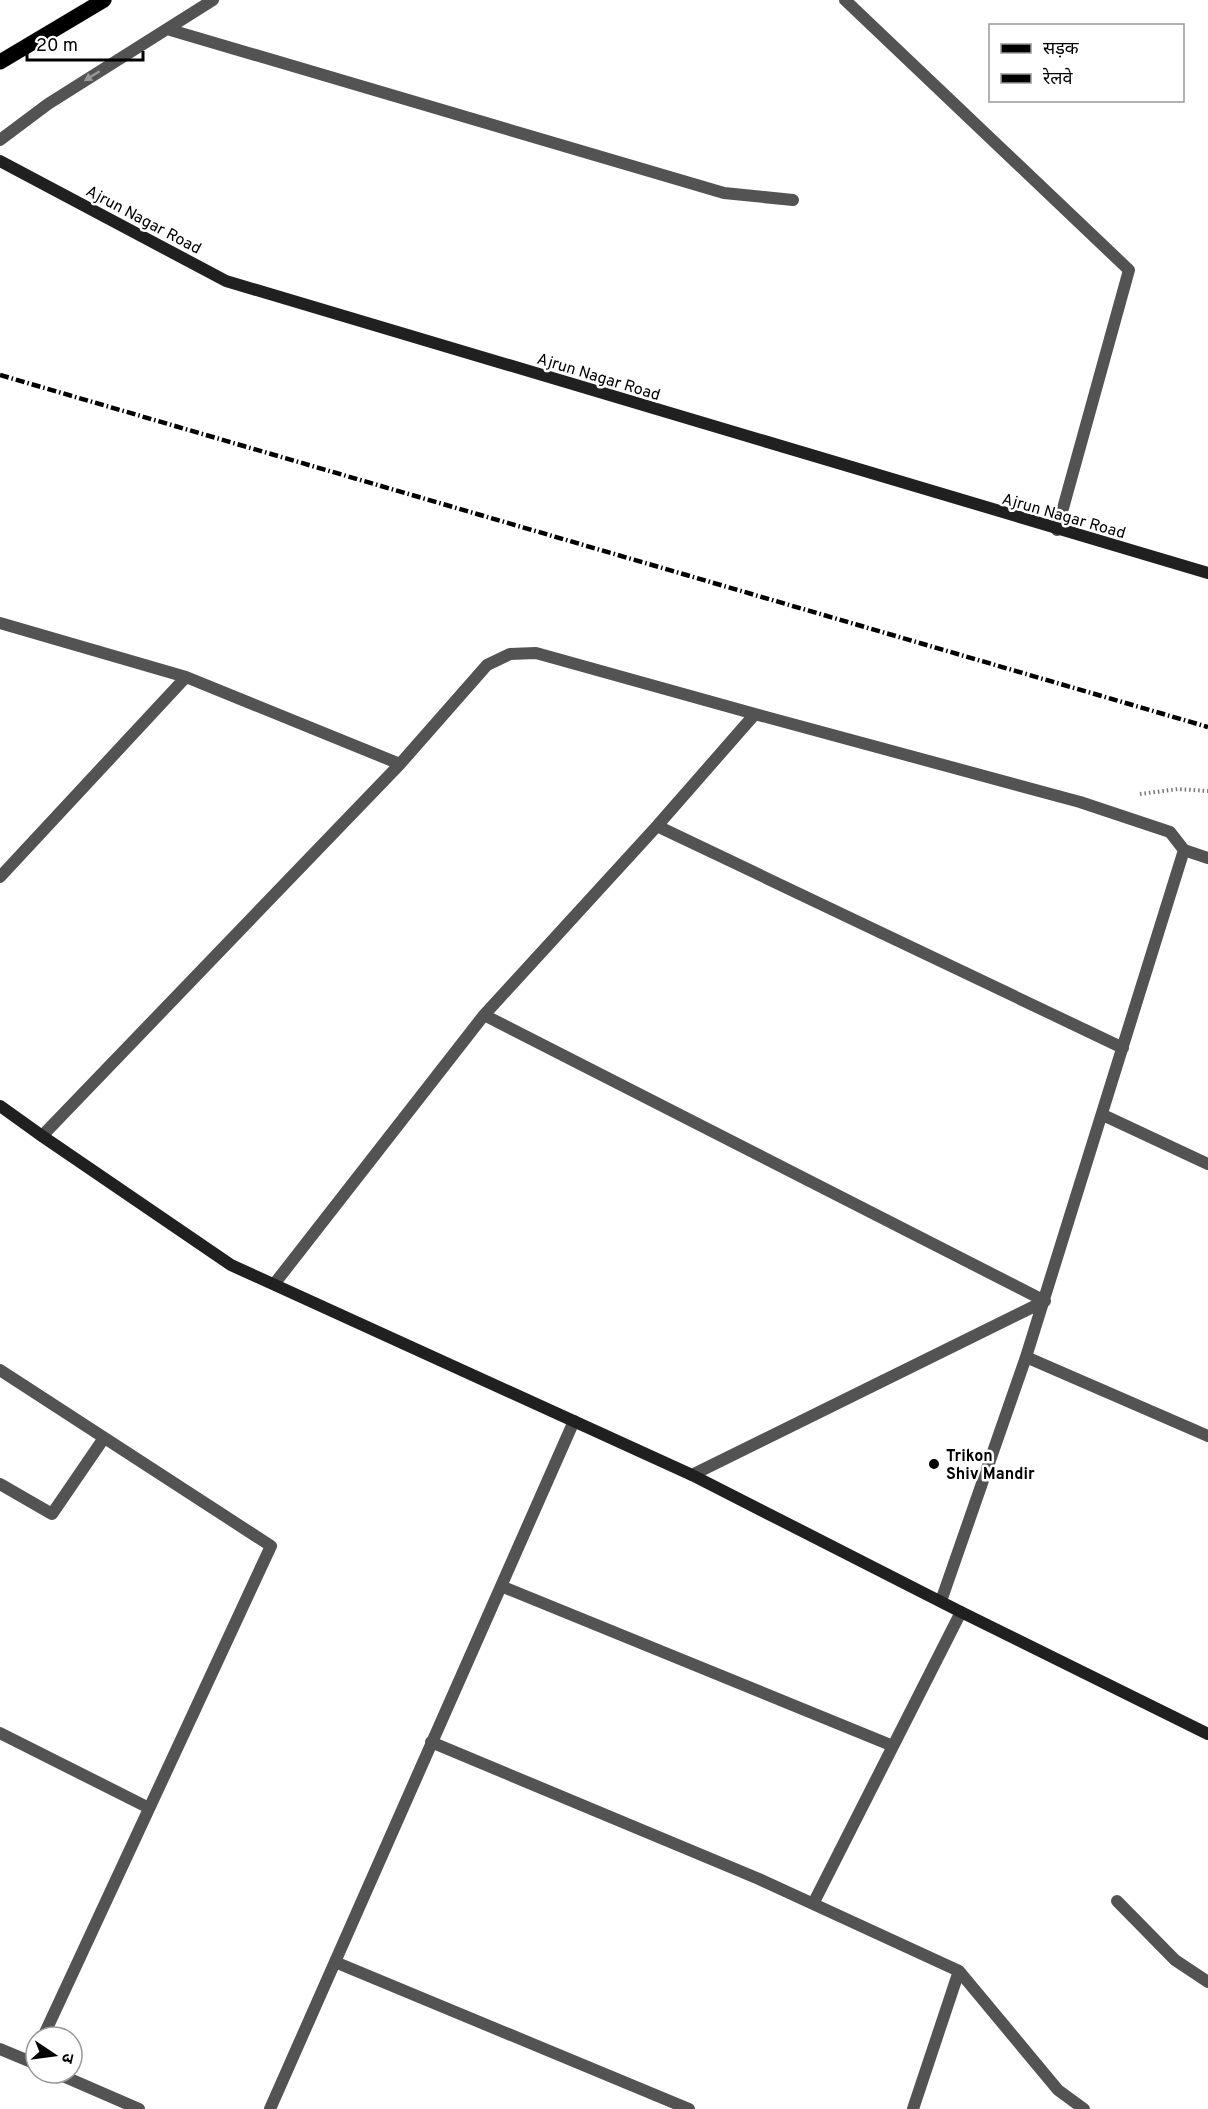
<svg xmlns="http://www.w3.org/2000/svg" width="1208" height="2109" viewBox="0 0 1208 2109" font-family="Overpass,'Noto Sans Devanagari',sans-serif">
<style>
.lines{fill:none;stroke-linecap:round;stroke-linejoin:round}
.primary-casing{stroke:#dbdbdb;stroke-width:16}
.path{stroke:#757575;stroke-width:4;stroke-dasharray:1.5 3;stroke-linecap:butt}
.street{stroke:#535353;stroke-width:12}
.secondary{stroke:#202020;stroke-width:12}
.primary{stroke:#000;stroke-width:15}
.rail{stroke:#000;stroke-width:4.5;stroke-dasharray:9 3 1.5 3;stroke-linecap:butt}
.oneway{fill:#989898}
.poi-dot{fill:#000;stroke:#fff;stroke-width:2}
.labels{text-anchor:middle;stroke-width:5;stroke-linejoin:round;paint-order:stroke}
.street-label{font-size:16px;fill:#000;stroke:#fff}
.poi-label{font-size:16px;font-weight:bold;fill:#000;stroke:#fff;text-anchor:start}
</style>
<rect width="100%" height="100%" fill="#fff"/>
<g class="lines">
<!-- primary casing -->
<g class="primary-casing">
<path id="primary" d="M 0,62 L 104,0"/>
</g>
<!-- path -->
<path class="path" d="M 1140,794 L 1178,789 L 1208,791"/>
<!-- street -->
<path class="street" d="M 845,0 L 1129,270 L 1057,530
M 167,29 L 724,193 L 793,200
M 0,140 L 48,104 L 213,0
M 0,623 L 186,677 L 400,764
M 657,826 L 1123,1048
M 1184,850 L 1208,858
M 0,877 L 186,677
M 484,1015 L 1045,1301 L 692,1475
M 1103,1115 L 1208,1164
M 42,1136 L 400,764 L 487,665 L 510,654 L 536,653 L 755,714
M 275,1283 L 484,1015 L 657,826 L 755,714 L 1080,802 L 1170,832 L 1184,850 L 1026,1357 L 941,1601
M 1026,1357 L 1208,1436
M 0,1370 L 271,1546 L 43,2037
M 0,1484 L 52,1514 L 104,1438
M 501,1586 L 893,1746
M 0,1733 L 149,1808
M 431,1742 L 759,1879 L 959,1971 L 1058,2090 L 1084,2109
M 1117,1901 L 1175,1960 L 1208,1982
M 813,1904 L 961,1612
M 335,1962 L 689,2109
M 0,2049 L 36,2064
M 56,2073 L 139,2109
M 270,2109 L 574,1421
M 913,2109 L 959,1971"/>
<!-- secondary -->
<path class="secondary" d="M 0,161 L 226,281 L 1208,573
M 0,1106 L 42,1136 L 231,1265 L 692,1475 L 961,1612 L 1208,1734"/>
<!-- primary -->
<use href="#primary" class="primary"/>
<!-- rail -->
<path class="rail" d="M 0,375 L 1208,727"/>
</g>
<!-- one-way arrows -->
<defs><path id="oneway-solid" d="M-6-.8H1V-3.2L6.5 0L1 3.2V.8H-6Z" transform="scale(1.5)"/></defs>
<use class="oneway" href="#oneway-solid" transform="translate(92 76) rotate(148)"/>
<!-- markers -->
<circle class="poi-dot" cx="934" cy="1464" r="6"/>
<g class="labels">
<!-- street labels -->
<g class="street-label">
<text transform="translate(144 219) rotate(28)" y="6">Ajrun Nagar Road</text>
<text transform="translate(599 376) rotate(17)" y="6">Ajrun Nagar Road</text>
<text transform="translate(1064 515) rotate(16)" y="6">Ajrun Nagar Road</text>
</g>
<!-- poi labels -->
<g class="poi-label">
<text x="946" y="1461">Trikon<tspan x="946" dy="18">Shiv Mandir</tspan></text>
</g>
</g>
<!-- legend -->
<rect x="989" y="24" width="195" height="78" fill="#ffffff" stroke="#999999" stroke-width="1.5"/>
<rect x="1001" y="44" width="30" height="9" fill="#000000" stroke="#999999" stroke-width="1.5"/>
<text x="1043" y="54" font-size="18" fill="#000000">सड़क</text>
<rect x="1001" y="74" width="30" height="9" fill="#000000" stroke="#999999" stroke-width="1.5"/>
<text x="1043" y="84" font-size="18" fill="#000000">रेलवे</text>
<!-- north arrow -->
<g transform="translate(54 2055) rotate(103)"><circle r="28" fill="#ffffff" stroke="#999999" stroke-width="1.5"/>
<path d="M0-4.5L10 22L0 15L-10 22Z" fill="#000000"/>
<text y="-9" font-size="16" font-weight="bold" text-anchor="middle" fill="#000000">उ</text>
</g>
<!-- scale -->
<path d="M27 51v9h116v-9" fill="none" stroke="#000000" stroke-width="3"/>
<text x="36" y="51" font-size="18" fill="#000000" stroke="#ffffff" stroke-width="4.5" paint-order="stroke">20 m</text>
</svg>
